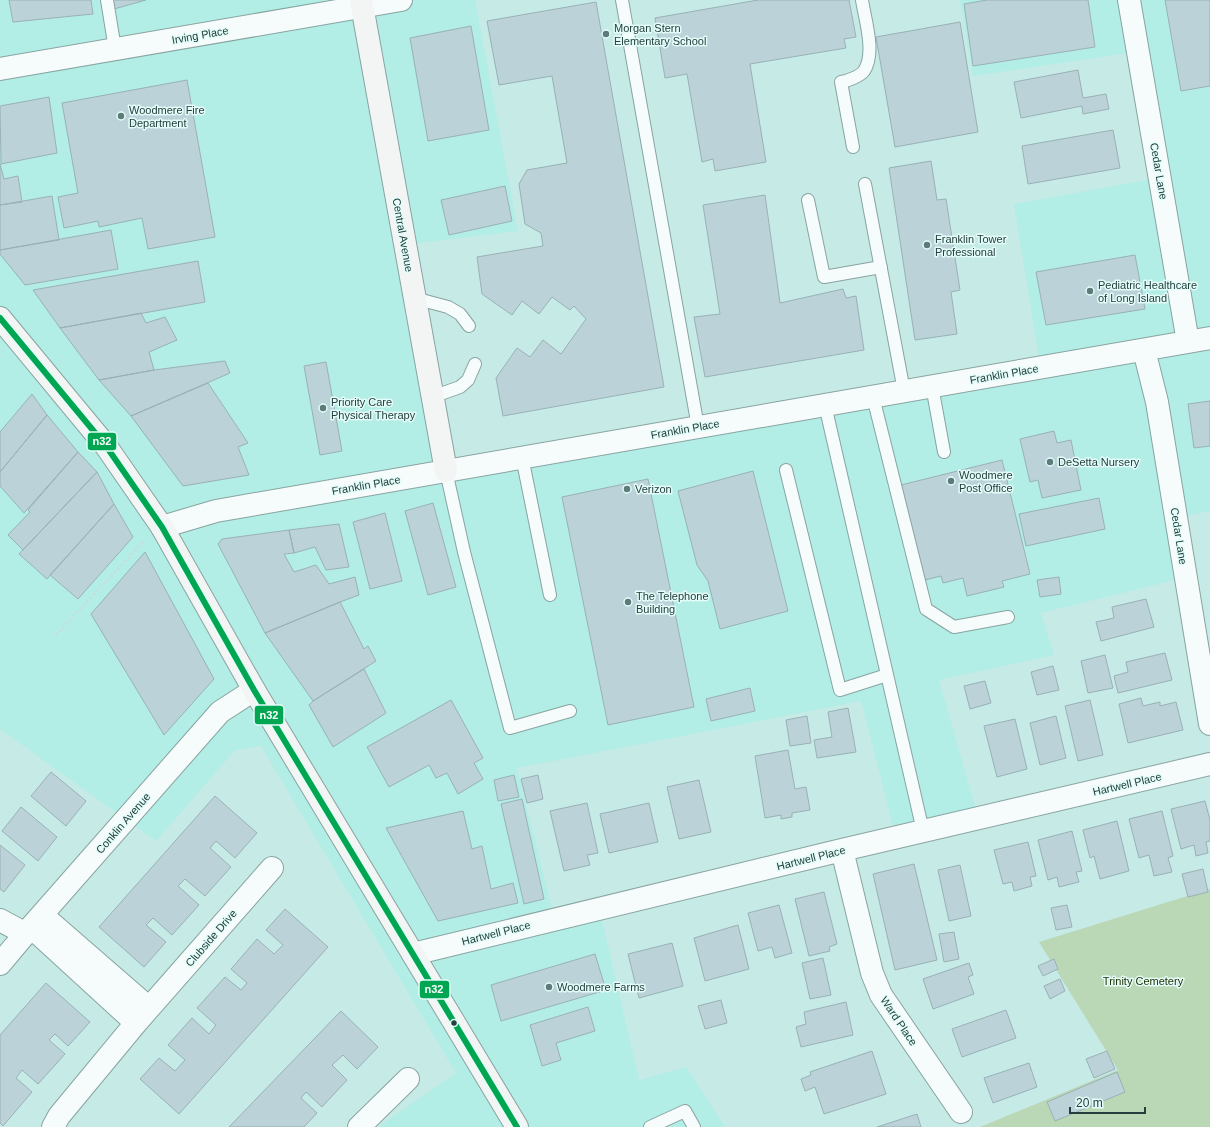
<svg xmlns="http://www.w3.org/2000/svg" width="1210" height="1127" viewBox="0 0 1210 1127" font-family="Helvetica,sans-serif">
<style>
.built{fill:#b2ede6}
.green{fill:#bad7b6}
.building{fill:#bbd3d8;stroke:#99b1b6}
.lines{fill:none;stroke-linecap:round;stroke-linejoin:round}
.lane-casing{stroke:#88a4a1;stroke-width:14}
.street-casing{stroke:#88a4a1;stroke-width:24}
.secondary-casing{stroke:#88a4a1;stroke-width:24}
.path{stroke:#cedad9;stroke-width:2.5;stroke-dasharray:2 3;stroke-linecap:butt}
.lane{stroke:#f6fcfb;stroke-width:12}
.street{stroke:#f6fcfb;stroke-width:22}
.secondary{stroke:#f3f5f5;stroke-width:22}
.bus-1-casing{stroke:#e4fdfa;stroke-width:9}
.bus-1{stroke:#00a651;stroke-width:6}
.poi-dot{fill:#5d7b78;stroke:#e4fdfa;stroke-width:1.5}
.bus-dot{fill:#243f3c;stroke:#e4fdfa;stroke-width:1.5}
.labels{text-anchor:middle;stroke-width:3;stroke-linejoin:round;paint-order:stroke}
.poi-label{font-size:11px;fill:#243f3c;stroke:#e4fdfa;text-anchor:start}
.street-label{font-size:11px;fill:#243f3c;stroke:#e4fdfa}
.park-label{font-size:11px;fill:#243304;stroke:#e4fdfa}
.line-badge{stroke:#e4fdfa;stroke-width:1.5}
.badge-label{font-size:11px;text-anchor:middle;font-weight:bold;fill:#fff}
</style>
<rect width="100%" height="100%" fill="#c6eae6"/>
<!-- built -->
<path class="built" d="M 0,0 L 475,0 L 518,231 L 401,245 L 449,459 L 1040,364 L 1014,204 L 1158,178 L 1135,52 L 973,76 L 960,0 L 1210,0 L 1210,511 L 1172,519 L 1182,578 L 1041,613 L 1054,655 L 939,680 L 979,821 L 896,837 L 861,701 L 517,768 L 554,916 L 598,903 L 639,1080 L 686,1067 L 725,1127 L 378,1127 L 456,1073 L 261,746 L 235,750 L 156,841 L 0,729 Z"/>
<!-- green -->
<path class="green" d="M 1210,889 L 1210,1127 L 980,1127 L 1118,1070 L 1039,942 Z"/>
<!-- building -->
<path class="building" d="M 9,0 L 91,0 L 93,14 L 13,22 Z
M 113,0 L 146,0 L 114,9 Z
M 758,0 L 849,0 L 856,37 L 844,39 L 846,48 L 750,64 L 766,162 L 715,171 L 713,159 L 702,162 L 687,74 L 665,78 L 655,18 Z
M 987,0 L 1088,0 L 1095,47 L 973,66 L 964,4 Z
M 1165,0 L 1210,0 L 1210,86 L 1181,91 Z
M 596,2 L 664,387 L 503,416 L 496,378 L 517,348 L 530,357 L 543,340 L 561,354 L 586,319 L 574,306 L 570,310 L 552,297 L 539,314 L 522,301 L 512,315 L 482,294 L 477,257 L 543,246 L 541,233 L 525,224 L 519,184 L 527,170 L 567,163 L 552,76 L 499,85 L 487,21 Z
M 960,22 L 978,132 L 895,147 L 876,37 Z
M 471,26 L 489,130 L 428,141 L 410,38 Z
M 1078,70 L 1083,98 L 1106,94 L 1109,109 L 1083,114 L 1082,106 L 1021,118 L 1014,82 Z
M 187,80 L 215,237 L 148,249 L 142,218 L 99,227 L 98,221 L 64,228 L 58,197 L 78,193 L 62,103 Z
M 49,97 L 57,153 L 1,164 L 0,106 Z
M 1113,130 L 1120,168 L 1028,184 L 1022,146 Z
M 931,161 L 937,200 L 946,199 L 960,290 L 951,292 L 957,334 L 915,340 L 889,168 Z
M 0,164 L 4,179 L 18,176 L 22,202 L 0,205 Z
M 505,186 L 512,221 L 449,235 L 441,200 Z
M 765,195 L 780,303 L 843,289 L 846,298 L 856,296 L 864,350 L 705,377 L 694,317 L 720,314 L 703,205 Z
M 52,196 L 59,240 L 0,250 L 0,205 Z
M 111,230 L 118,269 L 25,285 L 0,254 L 0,250 Z
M 1135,255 L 1145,309 L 1046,325 L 1036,272 Z
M 198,261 L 205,302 L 60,328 L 33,290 Z
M 141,313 L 146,323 L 165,317 L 177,340 L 149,352 L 154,370 L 99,380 L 60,328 Z
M 225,361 L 230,373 L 131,416 L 99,380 L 154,370 Z
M 326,362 L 342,451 L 320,455 L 304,366 Z
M 208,383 L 248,443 L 238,447 L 249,475 L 183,486 L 131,416 Z
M 32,394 L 47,415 L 0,472 L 0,432 Z
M 1210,401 L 1210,446 L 1194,448 L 1188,404 Z
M 47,415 L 78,452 L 24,513 L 0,486 L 0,472 Z
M 1054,431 L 1057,443 L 1071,440 L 1081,490 L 1042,498 L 1038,480 L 1030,482 L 1020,439 Z
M 78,452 L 97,472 L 23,550 L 8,535 L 30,512 L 28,510 Z
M 1002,460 L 1030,574 L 1002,581 L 1004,587 L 967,596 L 963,578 L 943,583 L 941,576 L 925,580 L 901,485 Z
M 753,471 L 788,611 L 720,629 L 708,581 L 697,565 L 678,491 Z
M 97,472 L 114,504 L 47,579 L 19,554 Z
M 648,479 L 694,707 L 608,725 L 562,497 Z
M 1099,498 L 1105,529 L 1026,546 L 1019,514 Z
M 433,503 L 456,587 L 428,595 L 405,511 Z
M 114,504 L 133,537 L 78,599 L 50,575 Z
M 385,513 L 402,581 L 370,589 L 353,522 Z
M 339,524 L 349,567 L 326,570 L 315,547 L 294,553 L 289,530 Z
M 289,530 L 294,553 L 284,554 L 294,572 L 316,565 L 329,584 L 355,577 L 359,595 L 340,602 L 265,633 L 218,544 L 222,539 Z
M 145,552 L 214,679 L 164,735 L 91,614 Z
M 1059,577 L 1061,594 L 1040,597 L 1037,580 Z
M 1146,599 L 1154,627 L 1101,641 L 1096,622 L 1114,618 L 1112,607 Z
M 340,602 L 364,649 L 368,646 L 376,661 L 313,701 L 265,633 Z
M 1165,653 L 1172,680 L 1118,693 L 1114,676 L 1128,672 L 1126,662 Z
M 1105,655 L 1113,688 L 1088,693 L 1081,661 Z
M 1053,666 L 1059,690 L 1037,695 L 1031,672 Z
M 364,669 L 386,713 L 333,747 L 309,705 L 313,701 Z
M 985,681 L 991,703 L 970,709 L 964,686 Z
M 750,688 L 755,711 L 711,721 L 706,699 Z
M 1141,698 L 1143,706 L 1160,702 L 1160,706 L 1176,702 L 1183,730 L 1128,743 L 1119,704 Z
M 451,700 L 483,758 L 474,763 L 483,779 L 458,794 L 447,773 L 436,778 L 429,765 L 389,787 L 367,747 Z
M 1090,700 L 1103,755 L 1078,761 L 1065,706 Z
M 848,708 L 856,752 L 817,758 L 814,740 L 832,737 L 828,712 Z
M 807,716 L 811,743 L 790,746 L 786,720 Z
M 1056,716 L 1066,758 L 1040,765 L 1030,723 Z
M 1015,719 L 1027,769 L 997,777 L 984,726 Z
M 788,750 L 795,789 L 806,787 L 810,810 L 792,813 L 792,817 L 781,819 L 781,815 L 765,818 L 755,756 Z
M 51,772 L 86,801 L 66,826 L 31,796 Z
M 514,775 L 519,797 L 498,801 L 494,780 Z
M 538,775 L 543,799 L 527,803 L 521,779 Z
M 699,780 L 711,832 L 679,839 L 667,787 Z
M 215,796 L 257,833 L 235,858 L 216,841 L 210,848 L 231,867 L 205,896 L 185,879 L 178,886 L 199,905 L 172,935 L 153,918 L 146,925 L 166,942 L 144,967 L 99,927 Z
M 522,799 L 544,899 L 524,904 L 501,804 Z
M 1205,801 L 1210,820 L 1210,841 L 1206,842 L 1208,853 L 1196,856 L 1194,845 L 1181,849 L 1171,809 Z
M 587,803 L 598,853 L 587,855 L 590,865 L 564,871 L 550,811 Z
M 649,803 L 658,842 L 609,853 L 600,814 Z
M 21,807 L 57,837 L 38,861 L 2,831 Z
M 463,811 L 472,849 L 482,846 L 491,889 L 513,883 L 518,903 L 438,921 L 386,828 Z
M 1162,811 L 1173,856 L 1168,858 L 1172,872 L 1154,876 L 1149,855 L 1139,858 L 1129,819 Z
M 1117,821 L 1129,871 L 1100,879 L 1094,856 L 1090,858 L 1083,830 Z
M 1072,831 L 1082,871 L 1076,872 L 1079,882 L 1059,887 L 1057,877 L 1048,880 L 1038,840 Z
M 1028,842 L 1036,876 L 1030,877 L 1032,886 L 1014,891 L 1012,882 L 1003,884 L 994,850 Z
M 0,845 L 25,865 L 4,892 L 0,889 Z
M 914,864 L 937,960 L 895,970 L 873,874 Z
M 960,865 L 971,916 L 949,921 L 938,870 Z
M 1203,869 L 1208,892 L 1188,897 L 1182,874 Z
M 824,892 L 837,944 L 829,947 L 830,951 L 809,956 L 795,899 Z
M 779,905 L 792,953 L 775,958 L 772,947 L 758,951 L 748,913 Z
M 1067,905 L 1072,927 L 1056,930 L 1051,908 Z
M 285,909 L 328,947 L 179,1114 L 140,1079 L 159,1058 L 175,1071 L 185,1060 L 168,1045 L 192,1018 L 209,1034 L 216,1025 L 197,1008 L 225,977 L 241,990 L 247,983 L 231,969 L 257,939 L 274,954 L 283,945 L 266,930 Z
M 738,925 L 749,969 L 705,981 L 694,938 Z
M 954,932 L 959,959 L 944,962 L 939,934 Z
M 672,943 L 683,986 L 639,998 L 628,954 Z
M 595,954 L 606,990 L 501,1021 L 491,985 Z
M 823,958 L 831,995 L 810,999 L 802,963 Z
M 1054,959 L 1058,969 L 1043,976 L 1038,966 Z
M 969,963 L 973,975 L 968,977 L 974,994 L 933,1009 L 923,979 Z
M 1060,979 L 1065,991 L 1050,999 L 1044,986 Z
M 46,983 L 90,1022 L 68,1046 L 55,1034 L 49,1040 L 65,1054 L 38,1084 L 22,1070 L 16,1078 L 32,1092 L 3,1126 L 0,1123 L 0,1035 Z
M 721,1000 L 727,1023 L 705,1029 L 698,1006 Z
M 846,1002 L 853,1035 L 801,1047 L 796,1027 L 806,1024 L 804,1012 Z
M 588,1007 L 595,1031 L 556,1043 L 561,1060 L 542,1066 L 530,1025 Z
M 1006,1010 L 1016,1038 L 962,1057 L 952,1029 Z
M 341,1011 L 378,1047 L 357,1069 L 343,1055 L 332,1065 L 347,1080 L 322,1107 L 306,1092 L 301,1098 L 317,1113 L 304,1127 L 229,1127 Z
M 872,1051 L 886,1094 L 824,1114 L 815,1087 L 805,1091 L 801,1079 L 811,1075 L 810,1072 Z
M 1107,1051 L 1115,1069 L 1094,1078 L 1086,1059 Z
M 1029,1063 L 1037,1087 L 993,1103 L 984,1078 Z
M 1117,1072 L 1125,1092 L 1055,1121 L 1047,1102 Z
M 917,1114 L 921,1127 L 877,1127 Z"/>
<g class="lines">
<!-- lane casing -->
<g class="lane-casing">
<path id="lane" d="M 107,0 L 115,49
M 622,0 L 698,427
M 853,147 L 841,82 C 848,81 860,76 864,71 C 876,53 865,20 862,0
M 865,184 L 904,391
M 808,200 L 824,277 L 881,267
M 414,298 L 448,307 L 460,314 L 469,326
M 932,386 L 944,452
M 432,397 L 460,387 L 468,380 L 475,364
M 873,397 L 926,609 L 954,627 L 1008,617
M 825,405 L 923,831
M 522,457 L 550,595
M 786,470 L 840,690 L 887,675
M 446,471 L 464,552 L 510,728 L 570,711
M 650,1127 L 685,1111 L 694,1127"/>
</g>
<!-- street casing -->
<g class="street-casing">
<path id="street" d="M 1129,0 L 1188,342
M 0,69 L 401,0
M 1144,350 L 1157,402 L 1210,724
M 162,527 L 216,511 L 1210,338
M 842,850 L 872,973 L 881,995 L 961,1112
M 42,915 L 149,1008
M 0,920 L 26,934
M 31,927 L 136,1023
M 413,954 L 842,850 L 1210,764
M 0,964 L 31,927 L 220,712 L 254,690
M 53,1127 L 59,1116 L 136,1023 L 272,868
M 359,1127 L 408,1079"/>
</g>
<!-- secondary casing -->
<g class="secondary-casing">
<path id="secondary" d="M 361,0 L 446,471
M 0,318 L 106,446 L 162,527 L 254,690 L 517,1127"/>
</g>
<!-- path -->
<path class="path" d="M 56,635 L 143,542"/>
<!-- lane -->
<use href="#lane" class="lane"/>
<!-- street -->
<use href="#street" class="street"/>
<!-- secondary -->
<use href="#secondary" class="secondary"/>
<!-- bus-1 casing -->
<g class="bus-1-casing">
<path id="bus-1" d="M 0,318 L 106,446 L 162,527 L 254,690 L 517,1127"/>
</g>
<!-- bus-1 -->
<use href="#bus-1" class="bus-1"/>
</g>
<!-- markers -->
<g class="poi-dot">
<circle cx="606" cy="34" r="4"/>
<circle cx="121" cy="116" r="4"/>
<circle cx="927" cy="245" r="4"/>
<circle cx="1090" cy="291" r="4"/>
<circle cx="323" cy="408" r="4"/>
<circle cx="1050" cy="462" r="4"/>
<circle cx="951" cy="481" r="4"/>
<circle cx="627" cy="489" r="4"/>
<circle cx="628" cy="602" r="4"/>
<circle cx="549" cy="987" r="4"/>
</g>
<circle class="bus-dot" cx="454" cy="1023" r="3.5"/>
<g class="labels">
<!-- poi labels -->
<g class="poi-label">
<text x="614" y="32">Morgan Stern<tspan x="614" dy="13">Elementary School</tspan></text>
<text x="129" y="114">Woodmere Fire<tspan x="129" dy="13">Department</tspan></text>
<text x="935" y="243">Franklin Tower<tspan x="935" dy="13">Professional</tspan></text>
<text x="1098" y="289">Pediatric Healthcare<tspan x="1098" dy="13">of Long Island</tspan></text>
<text x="331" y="406">Priority Care<tspan x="331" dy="13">Physical Therapy</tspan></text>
<text x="1058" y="466">DeSetta Nursery</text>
<text x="959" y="479">Woodmere<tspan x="959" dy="13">Post Office</tspan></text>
<text x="635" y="493">Verizon</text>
<text x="636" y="600">The Telephone<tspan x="636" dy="13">Building</tspan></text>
<text x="557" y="991">Woodmere Farms</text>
</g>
<!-- street labels -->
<g class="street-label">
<text transform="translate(200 35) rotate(-10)" y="4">Irving Place</text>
<text transform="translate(1159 171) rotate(80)" y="4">Cedar Lane</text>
<text transform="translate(403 235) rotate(80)" y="4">Central Avenue</text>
<text transform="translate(1004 374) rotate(-10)" y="4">Franklin Place</text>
<text transform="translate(685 429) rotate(-10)" y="4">Franklin Place</text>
<text transform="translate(366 485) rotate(-10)" y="4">Franklin Place</text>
<text transform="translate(1179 536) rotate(81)" y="4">Cedar Lane</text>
<text transform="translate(1127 784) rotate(-13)" y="4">Hartwell Place</text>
<text transform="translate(123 823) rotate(-49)" y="4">Conklin Avenue</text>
<text transform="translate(811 858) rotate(-14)" y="4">Hartwell Place</text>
<text transform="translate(496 933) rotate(-14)" y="4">Hartwell Place</text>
<text transform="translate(211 938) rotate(-49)" y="4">Clubside Drive</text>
<text transform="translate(899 1021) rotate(56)" y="4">Ward Place</text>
</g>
<!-- park labels -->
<g class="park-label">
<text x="1143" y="985">Trinity Cemetery</text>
</g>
</g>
<g class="line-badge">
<rect x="87" y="432" width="30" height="19" rx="4" fill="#00a651"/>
<rect x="254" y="705" width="30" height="20" rx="4" fill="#00a651"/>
<rect x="419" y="980" width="31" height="19" rx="4" fill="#00a651"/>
</g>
<g class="badge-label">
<text x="102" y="445">n32</text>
<text x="269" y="719">n32</text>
<text x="434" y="993">n32</text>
</g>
<!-- scale -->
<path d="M1070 1107v6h75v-6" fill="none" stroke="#243f3c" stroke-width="2"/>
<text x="1076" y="1107" font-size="12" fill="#243f3c" stroke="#e4fdfa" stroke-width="3" paint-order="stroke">20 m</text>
</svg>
